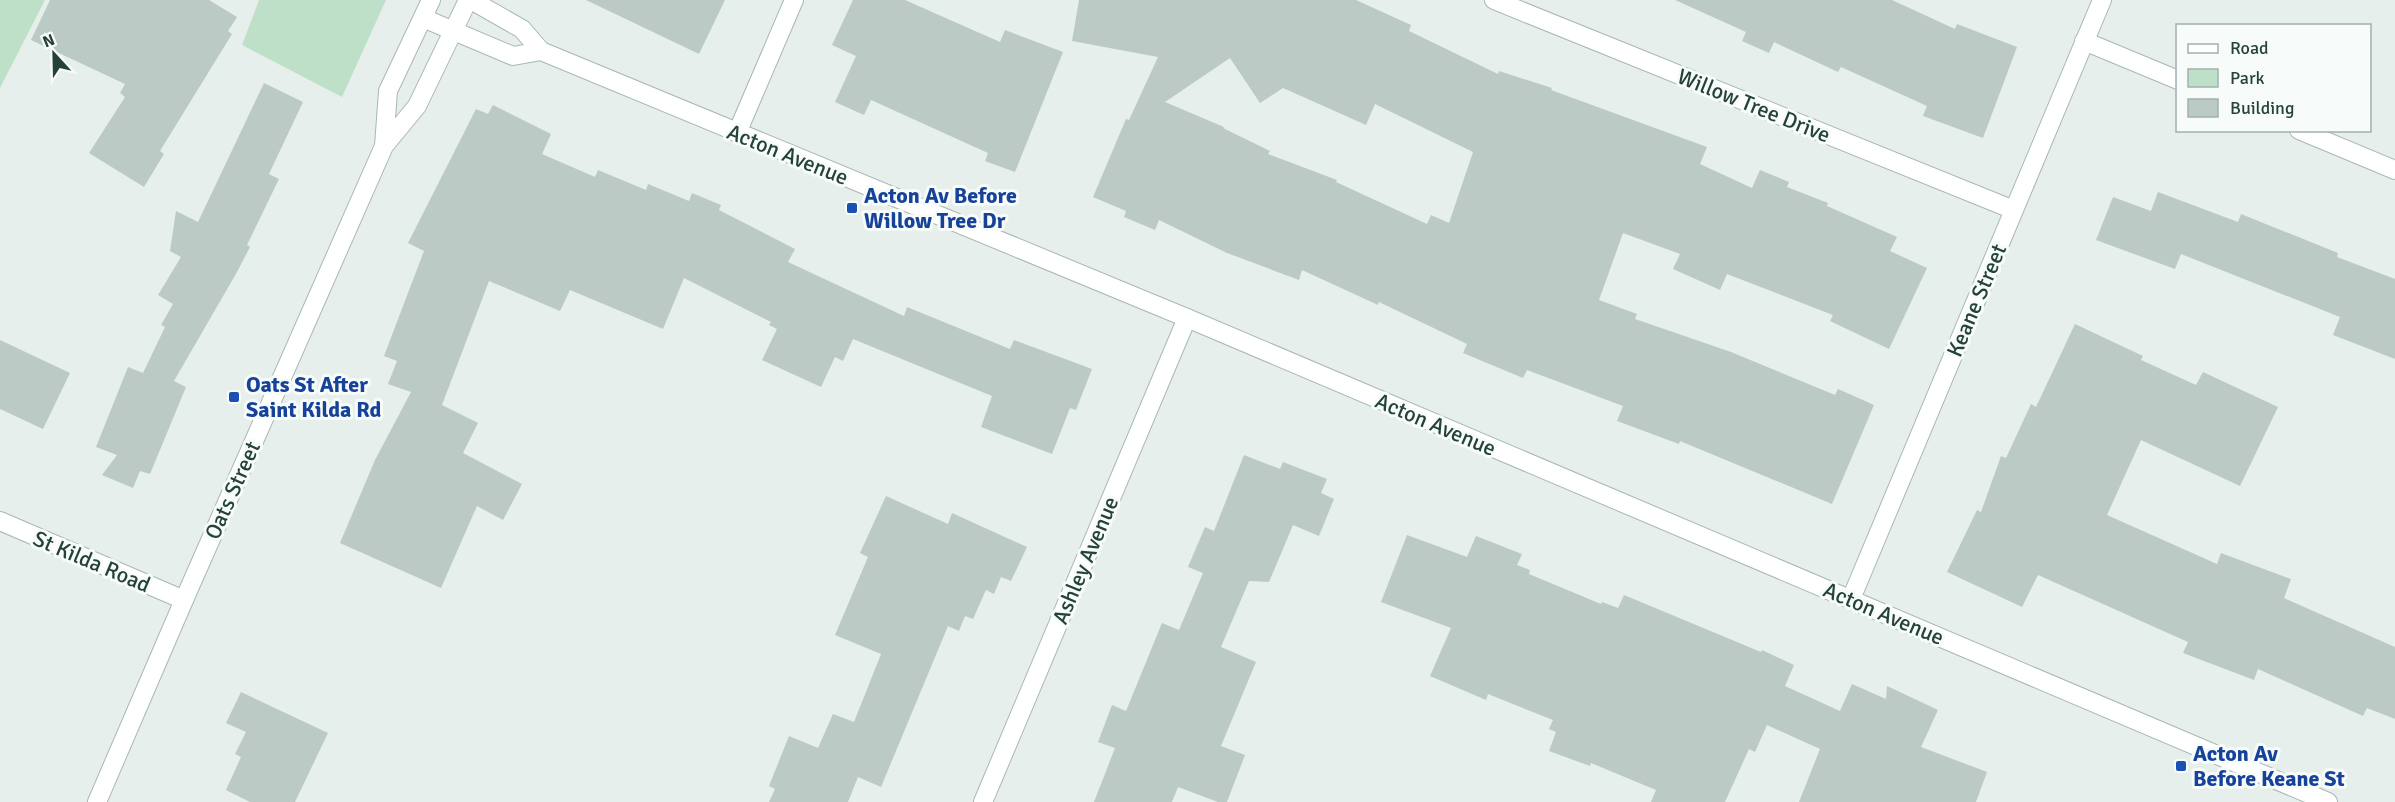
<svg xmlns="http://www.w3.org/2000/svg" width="2395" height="802" viewBox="0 0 2395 802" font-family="Signika,sans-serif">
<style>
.green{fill:#bfe0c8}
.building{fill:#bbcac4;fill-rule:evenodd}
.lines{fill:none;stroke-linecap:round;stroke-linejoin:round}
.minor-casing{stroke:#a8b8b2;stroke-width:20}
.tertiary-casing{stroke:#a8b8b2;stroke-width:20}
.minor{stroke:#fff;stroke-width:18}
.tertiary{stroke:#fff;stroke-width:18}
.transit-dot{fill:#1a4fb4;stroke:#f7fbf9;stroke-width:2}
.labels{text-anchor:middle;stroke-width:6;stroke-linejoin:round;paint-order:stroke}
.street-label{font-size:22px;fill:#24423a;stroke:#f7fbf9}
.transit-label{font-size:22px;font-weight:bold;fill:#164399;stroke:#f7fbf9;text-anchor:start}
</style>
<rect width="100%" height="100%" fill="#e6efeb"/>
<!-- green -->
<path class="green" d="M 0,0 L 45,0 L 0,88 Z
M 259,0 L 386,0 L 342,97 L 242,45 Z"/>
<!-- building -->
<path class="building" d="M 50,0 L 209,0 L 237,17 L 228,31 L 232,34 L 160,151 L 164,154 L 144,187 L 89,153 L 125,97 L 120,93 L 125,84 L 31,40 Z
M 586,0 L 725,0 L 699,54 Z
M 853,0 L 905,0 L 1000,42 L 1005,30 L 1063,52 L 1015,172 L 985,161 L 988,153 L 871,100 L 864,115 L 835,102 L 856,56 L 832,45 Z
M 1079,0 L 1356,0 L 1411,25 L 1409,31 L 1498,74 L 1499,71 L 1552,88 L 1551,90 L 1707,147 L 1700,164 L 1752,188 L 1760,170 L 1789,182 L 1787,187 L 1828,203 L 1827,206 L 1897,237 L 1890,251 L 1927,268 L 1889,349 L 1830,321 L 1833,315 L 1727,274 L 1720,290 L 1673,269 L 1680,254 L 1623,233 L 1599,300 L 1637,314 L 1635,319 L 1731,352 L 1835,395 L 1838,389 L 1874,405 L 1832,504 L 1680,441 L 1679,444 L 1617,421 L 1623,406 L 1527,370 L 1523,378 L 1463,353 L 1467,344 L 1379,302 L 1378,305 L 1302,270 L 1299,280 L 1227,253 L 1159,220 L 1155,230 L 1124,217 L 1126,211 L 1093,197 L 1126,119 L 1129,120 L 1158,57 L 1072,41 ZM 1230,58 L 1260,103 L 1283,88 L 1366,125 L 1375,104 L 1473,152 L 1449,223 L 1431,215 L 1427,224 L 1336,182 L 1337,180 L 1268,154 L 1270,151 L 1223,128 L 1224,127 L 1165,102 Z
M 1675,0 L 1892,0 L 1955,29 L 1957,24 L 2017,47 L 1983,138 L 1923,116 L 1927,106 L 1841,67 L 1838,72 L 1774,42 L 1769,53 L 1742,41 L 1746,32 Z
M 264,83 L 303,102 L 269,174 L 279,179 L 247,245 L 250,247 L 237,272 L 174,381 L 186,387 L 150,474 L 140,471 L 133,488 L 102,475 L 117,455 L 96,447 L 128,367 L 143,373 L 165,327 L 161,325 L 173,304 L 158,295 L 181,257 L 170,251 L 176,211 L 198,222 Z
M 493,105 L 551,134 L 542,154 L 595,177 L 598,170 L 646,190 L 648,184 L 689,201 L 692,193 L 721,205 L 719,210 L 795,249 L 788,262 L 904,316 L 907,307 L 1010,349 L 1014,340 L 1092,369 L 1076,410 L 1070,408 L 1052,454 L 981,427 L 992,396 L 853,339 L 843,361 L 835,357 L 821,387 L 762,360 L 777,329 L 769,325 L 771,322 L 684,278 L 663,329 L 570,290 L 560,311 L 489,281 L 442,405 L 478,423 L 463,453 L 522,484 L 503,520 L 477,506 L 441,588 L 340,543 L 375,460 L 411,392 L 388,384 L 397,361 L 384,356 L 424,251 L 408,243 L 476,109 L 488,114 Z
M 2158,192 L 2238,222 L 2241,214 L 2338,253 L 2337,257 L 2395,279 L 2395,359 L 2333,335 L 2340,317 L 2181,254 L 2175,269 L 2096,240 L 2113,197 L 2151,211 Z
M 2075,324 L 2143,356 L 2141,360 L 2196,385 L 2203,372 L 2278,407 L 2240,486 L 2141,440 L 2107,515 L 2217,564 L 2221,553 L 2291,579 L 2284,598 L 2395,647 L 2395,719 L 2367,708 L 2363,716 L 2258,669 L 2254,680 L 2183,653 L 2188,642 L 2038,575 L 2022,607 L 1947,572 L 1977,510 L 1981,512 L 2001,456 L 2006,458 L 2031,404 L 2036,407 Z
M 0,340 L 70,373 L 43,429 L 0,409 Z
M 1244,455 L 1280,469 L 1283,462 L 1327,479 L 1321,493 L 1334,499 L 1319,536 L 1293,525 L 1269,582 L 1249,581 L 1221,647 L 1256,662 L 1221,746 L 1245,755 L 1227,802 L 1218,802 L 1178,787 L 1172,802 L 1094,802 L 1115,748 L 1098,742 L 1112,705 L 1126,711 L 1162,623 L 1179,630 L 1203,573 L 1188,567 L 1205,527 L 1214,531 Z
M 886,496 L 948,524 L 952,513 L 1027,547 L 1011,581 L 1001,577 L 994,594 L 986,590 L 973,619 L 965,616 L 959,631 L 948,626 L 881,787 L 858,777 L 848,802 L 769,802 L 775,789 L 769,786 L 789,736 L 818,748 L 833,714 L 854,722 L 881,654 L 835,635 L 868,557 L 860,553 Z
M 1407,535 L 1467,557 L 1476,536 L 1522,554 L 1517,565 L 1530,570 L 1529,574 L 1601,604 L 1602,602 L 1618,608 L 1624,595 L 1761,652 L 1762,650 L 1794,665 L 1785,686 L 1840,711 L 1852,684 L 1886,699 L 1887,686 L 1938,710 L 1921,747 L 1987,772 L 1976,802 L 1799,802 L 1820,749 L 1767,725 L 1755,752 L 1749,749 L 1725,802 L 1651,802 L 1656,790 L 1591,763 L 1590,766 L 1549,751 L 1556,732 L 1549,729 L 1553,720 L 1488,694 L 1486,700 L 1430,676 L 1451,628 L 1381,602 Z
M 241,692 L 328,733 L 295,802 L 250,802 L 226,790 L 241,757 L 235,754 L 246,732 L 226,723 Z"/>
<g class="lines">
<!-- minor casing -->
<g class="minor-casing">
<path id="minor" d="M 1494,0 L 2014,210
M 2084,41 L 2178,80
M 2299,130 L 2395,170
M 737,133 L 794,0
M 0,521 L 184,600
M 1851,599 L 2102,0
M 983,802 L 1187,318"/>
</g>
<!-- tertiary casing -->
<g class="tertiary-casing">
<path id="tertiary" d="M 471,0 L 522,29 L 541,51 L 1187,318 L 2328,802
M 423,18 L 513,56 L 541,51
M 384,146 L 388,91 L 431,0
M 97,802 L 184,600 L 384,146 L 417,106 L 468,0"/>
</g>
<!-- minor -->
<use href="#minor" class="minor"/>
<!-- tertiary -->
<use href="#tertiary" class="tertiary"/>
</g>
<!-- markers -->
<g class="transit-dot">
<rect x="846" y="202" width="12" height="12" rx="3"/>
<rect x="228" y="391" width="12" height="12" rx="3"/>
<rect x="2175" y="760" width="12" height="12" rx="3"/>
</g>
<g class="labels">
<!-- street labels -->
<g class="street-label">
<text transform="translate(1754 105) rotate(22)" y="8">Willow Tree Drive</text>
<text transform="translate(788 154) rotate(22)" y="8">Acton Avenue</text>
<text transform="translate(1976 300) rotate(-67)" y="8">Keane Street</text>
<text transform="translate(1436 424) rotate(23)" y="8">Acton Avenue</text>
<text transform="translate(232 490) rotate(-66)" y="8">Oats Street</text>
<text transform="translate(1085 560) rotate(-67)" y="8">Ashley Avenue</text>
<text transform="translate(92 561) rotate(23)" y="8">St Kilda Road</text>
<text transform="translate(1884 613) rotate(23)" y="8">Acton Avenue</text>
</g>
<!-- transit labels -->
<g class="transit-label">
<text x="864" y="203">Acton Av Before<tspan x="864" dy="25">Willow Tree Dr</tspan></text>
<text x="246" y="392">Oats St After<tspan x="246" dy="25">Saint Kilda Rd</tspan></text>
<text x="2193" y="761">Acton Av<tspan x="2193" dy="25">Before Keane St</tspan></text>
</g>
</g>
<!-- legend -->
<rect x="2176" y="24" width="195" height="108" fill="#f7fbf9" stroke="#a3b1ad" stroke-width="1.5"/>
<rect x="2188" y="44" width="30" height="9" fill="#ffffff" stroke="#a3b1ad" stroke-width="1.5"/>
<text x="2230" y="54" font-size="18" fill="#24423a">Road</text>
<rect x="2188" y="69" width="30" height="18" fill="#bfe0c8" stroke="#a3b1ad" stroke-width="1.5"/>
<text x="2230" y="84" font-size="18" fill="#24423a">Park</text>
<rect x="2188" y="99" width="30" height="18" fill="#bbcac4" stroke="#a3b1ad" stroke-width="1.5"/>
<text x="2230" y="114" font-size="18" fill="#24423a">Building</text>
<!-- north arrow -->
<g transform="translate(54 54) rotate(338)" stroke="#f7fbf9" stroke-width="4.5" paint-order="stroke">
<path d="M0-4.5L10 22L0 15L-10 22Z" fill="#24423a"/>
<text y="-9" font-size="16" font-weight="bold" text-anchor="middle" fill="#24423a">N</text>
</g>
</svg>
